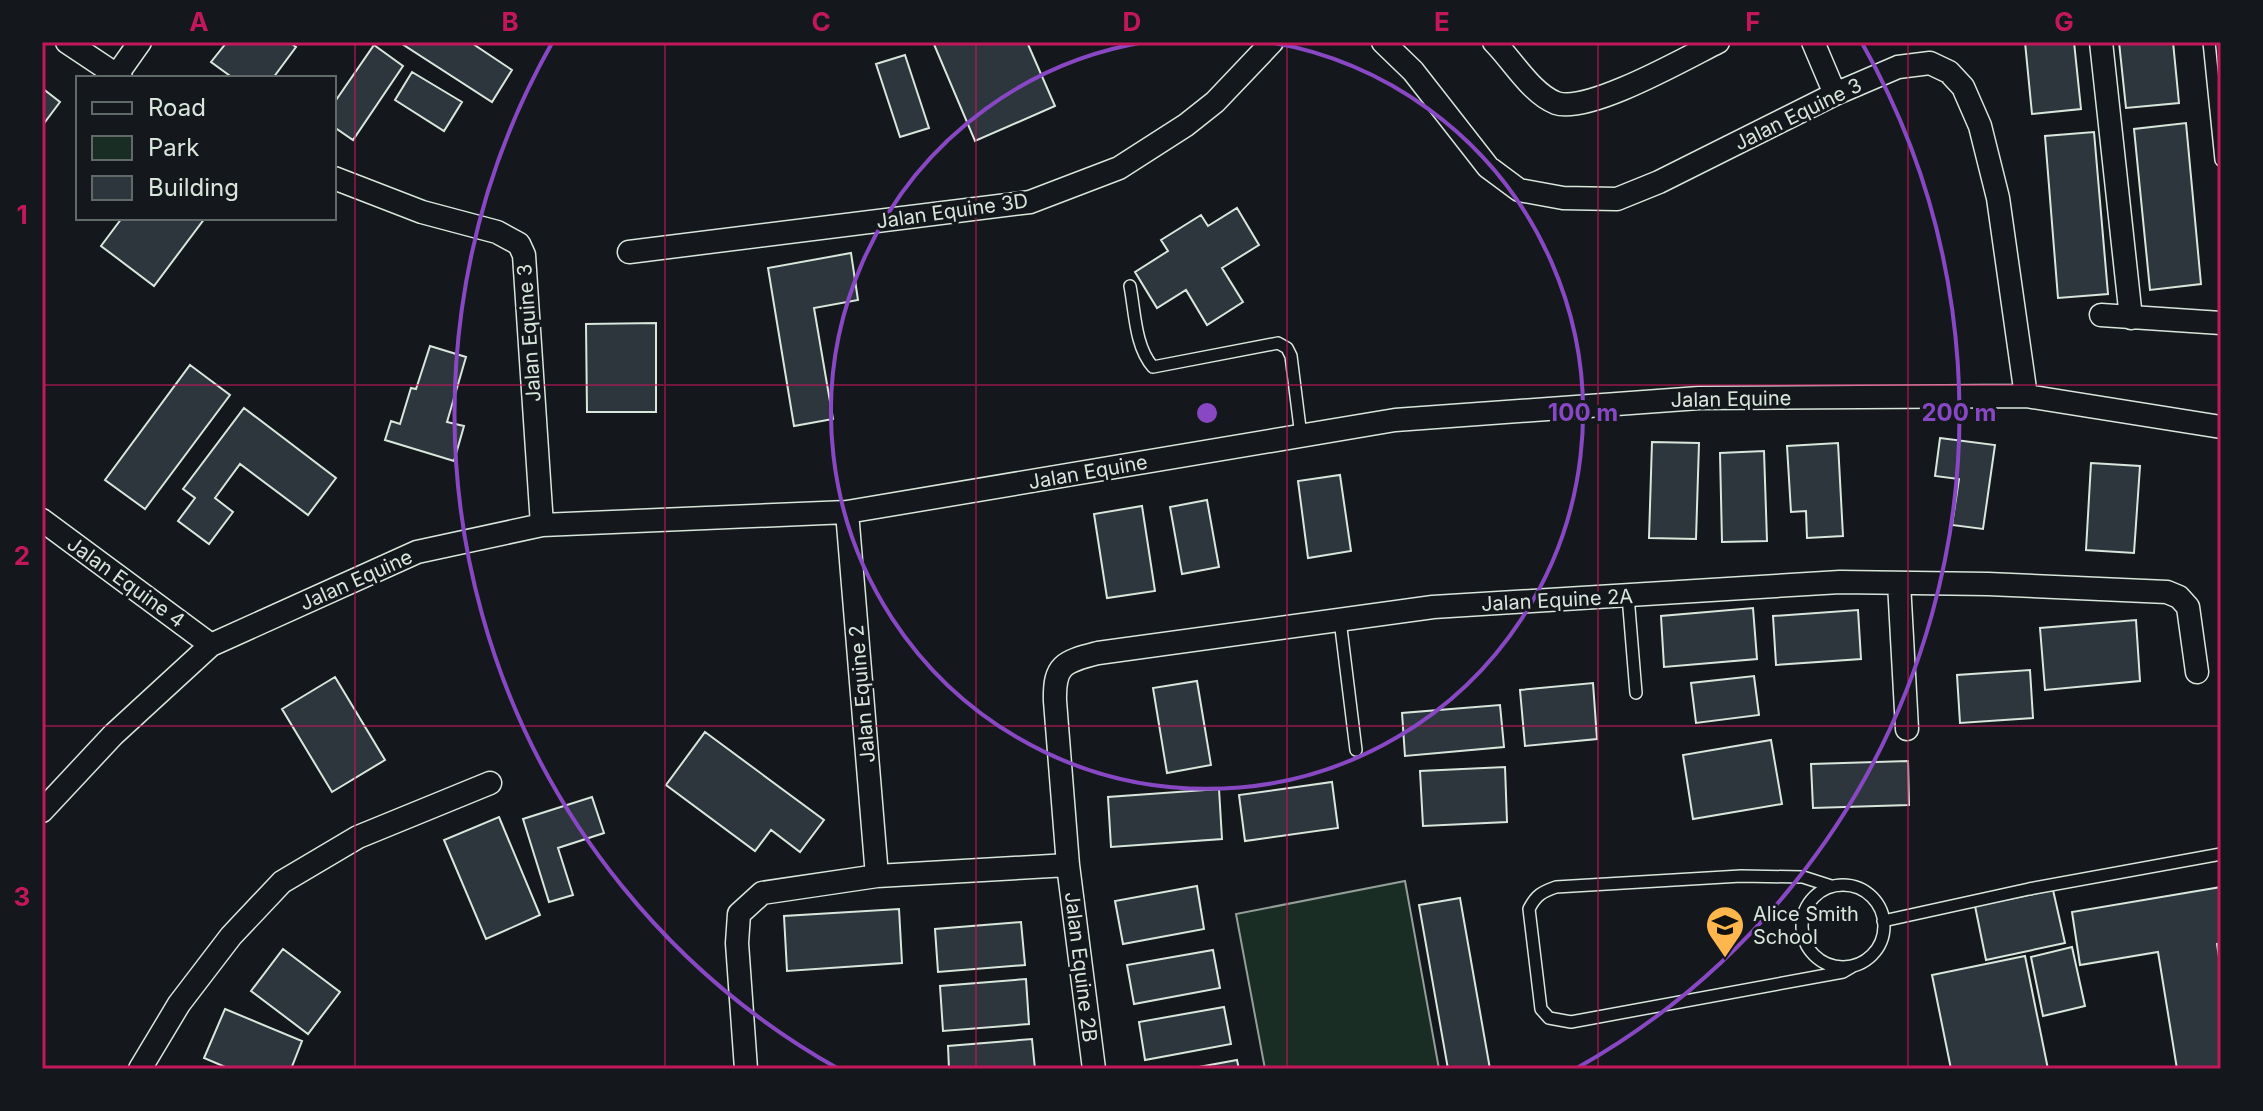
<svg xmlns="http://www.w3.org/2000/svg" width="2263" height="1111" viewBox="0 0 2263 1111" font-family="Inter,sans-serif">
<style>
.green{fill:#1a2d24;stroke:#939e99;stroke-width:2}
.building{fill:#2c363c;stroke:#d8e6dc;stroke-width:2}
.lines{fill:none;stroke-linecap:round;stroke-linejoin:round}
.lane-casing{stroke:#d8e6dc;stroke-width:14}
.street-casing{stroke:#d8e6dc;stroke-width:25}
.lane{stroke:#14181c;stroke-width:11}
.street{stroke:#14181c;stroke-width:22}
.grid{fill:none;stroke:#c2185b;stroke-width:2;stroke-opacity:0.55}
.ring{fill:none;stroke:#8948c3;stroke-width:4}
.labels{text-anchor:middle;stroke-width:6;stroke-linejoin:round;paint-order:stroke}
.street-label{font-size:20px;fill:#d8e6dc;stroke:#14181c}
.poi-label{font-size:20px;fill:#d8e6dc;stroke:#14181c;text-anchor:start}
.centre{fill:#8948c3;stroke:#14181c;stroke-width:4}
.ring-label{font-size:24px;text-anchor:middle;font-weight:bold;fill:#8948c3;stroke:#14181c;stroke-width:6;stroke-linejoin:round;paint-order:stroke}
.neatline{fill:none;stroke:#c2185b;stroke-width:3}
.grid-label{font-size:26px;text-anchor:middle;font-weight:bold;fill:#c2185b}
</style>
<rect width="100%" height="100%" fill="#14181c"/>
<!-- green -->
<path class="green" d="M 1405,881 L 1439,1069 L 1265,1069 L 1236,914 Z"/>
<!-- building -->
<path class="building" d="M 227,42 L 289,42 L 296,47 L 273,78 L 233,78 L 211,62 Z
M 399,42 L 470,42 L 512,70 L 492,102 Z
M 933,42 L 1027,42 L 1055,106 L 975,141 Z
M 2025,42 L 2074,42 L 2081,109 L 2032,114 Z
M 2119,42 L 2173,42 L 2179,103 L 2126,108 Z
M 374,45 L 403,66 L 353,140 L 334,127 L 334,103 Z
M 905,55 L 929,128 L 900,137 L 876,64 Z
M 412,72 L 462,102 L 444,131 L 395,100 Z
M 42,88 L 60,102 L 42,126 Z
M 2186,123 L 2201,284 L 2150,290 L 2134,129 Z
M 2094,132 L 2108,294 L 2058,298 L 2045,136 Z
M 1237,208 L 1259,245 L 1222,268 L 1243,302 L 1207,325 L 1186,290 L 1157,308 L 1135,272 L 1168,251 L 1161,240 L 1201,215 L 1208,226 Z
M 122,218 L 205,218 L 154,286 L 101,246 Z
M 851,253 L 858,300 L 814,308 L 833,419 L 794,426 L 768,268 Z
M 656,323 L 656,412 L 587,412 L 586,324 Z
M 430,346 L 466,357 L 447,422 L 464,426 L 454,461 L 385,440 L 391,421 L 400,424 L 411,388 L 416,389 Z
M 190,365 L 230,395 L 145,509 L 105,480 Z
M 244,408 L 336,478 L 308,515 L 240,464 L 215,498 L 233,512 L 209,544 L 178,521 L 195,498 L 183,489 Z
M 1940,438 L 1995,445 L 1983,529 L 1952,525 L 1959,479 L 1935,476 Z
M 1652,442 L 1699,443 L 1696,539 L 1649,538 Z
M 1838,443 L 1843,536 L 1807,538 L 1806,511 L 1791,512 L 1787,446 Z
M 1764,451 L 1767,541 L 1722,542 L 1720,453 Z
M 2091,463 L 2140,466 L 2134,553 L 2086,550 Z
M 1340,475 L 1351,551 L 1308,558 L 1298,481 Z
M 1207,500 L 1219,567 L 1182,574 L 1170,507 Z
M 1142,506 L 1155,591 L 1107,598 L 1094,514 Z
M 1753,608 L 1757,659 L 1664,667 L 1661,616 Z
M 1858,610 L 1861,659 L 1776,665 L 1773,616 Z
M 2136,620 L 2140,681 L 2045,690 L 2040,628 Z
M 2030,670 L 2033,718 L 1960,723 L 1957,675 Z
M 1754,676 L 1759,715 L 1696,723 L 1691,683 Z
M 335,677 L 385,760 L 332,792 L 282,709 Z
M 1197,681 L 1211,765 L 1167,773 L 1153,688 Z
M 1593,683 L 1597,739 L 1525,746 L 1520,690 Z
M 1500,705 L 1504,747 L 1405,756 L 1402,713 Z
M 705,732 L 824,820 L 800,852 L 771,830 L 755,851 L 666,785 Z
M 1771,740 L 1782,804 L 1693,819 L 1683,755 Z
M 1908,761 L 1909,805 L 1813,808 L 1811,764 Z
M 1505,767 L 1507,822 L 1423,826 L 1420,771 Z
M 1332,782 L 1338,828 L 1245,841 L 1239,795 Z
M 1219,789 L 1222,839 L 1111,847 L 1108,797 Z
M 592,797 L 604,833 L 558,848 L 573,895 L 549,902 L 523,819 Z
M 499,817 L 540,915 L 486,939 L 444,840 Z
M 1197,886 L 1204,929 L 1123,944 L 1115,901 Z
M 2221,887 L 2221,943 L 2217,944 L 2221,970 L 2221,1069 L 2177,1069 L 2158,952 L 2080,965 L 2072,912 Z
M 2053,890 L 2065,943 L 1986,960 L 1975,906 Z
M 1460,898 L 1490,1069 L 1448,1069 L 1419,905 Z
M 899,909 L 902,963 L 787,971 L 784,916 Z
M 1021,922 L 1025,965 L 938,972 L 935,929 Z
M 2072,947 L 2085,1006 L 2043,1016 L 2031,957 Z
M 283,949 L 340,992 L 308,1034 L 251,991 Z
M 1213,950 L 1220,988 L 1134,1004 L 1127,965 Z
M 2025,956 L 2048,1069 L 1951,1069 L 1932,975 Z
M 1026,979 L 1029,1024 L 943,1031 L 940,986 Z
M 1224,1007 L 1231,1044 L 1145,1060 L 1139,1022 Z
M 225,1009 L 302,1041 L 291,1069 L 230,1069 L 204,1058 Z
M 1032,1039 L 1035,1069 L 949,1069 L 948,1046 Z
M 1237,1060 L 1239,1069 L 1188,1069 Z"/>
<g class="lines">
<!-- lane casing -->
<g class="lane-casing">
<path id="lane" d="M 2209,42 L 2221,160
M 1130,286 C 1135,312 1135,347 1153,367 L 1278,343 L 1287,348 L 1291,356 L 1301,436
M 1628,596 L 1636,693
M 1340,620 L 1356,750
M1802 926a41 41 0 1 1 82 0a41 41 0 1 1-82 0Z
M 1831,886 L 1803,877 L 1741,876 L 1556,887 C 1542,892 1536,895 1529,909 L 1541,1009 L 1549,1018 L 1571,1022 L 1843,972 L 1855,965
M 1883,921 L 2029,889 L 2221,854"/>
</g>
<!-- street casing -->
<g class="street-casing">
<path id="street" d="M 67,42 L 121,78
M 1383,42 L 1413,71 L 1488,167 L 1519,190 L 1563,198 L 1617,199 L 1659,182 L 1835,94 L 1898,67 L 1930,63 L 1949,72 L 1963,87 L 1980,126 L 1998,198 L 2026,396
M 1494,42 C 1513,61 1531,93 1556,103 C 1588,114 1686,58 1718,42
M 1813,42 L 1835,94
M 2101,42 L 2131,318
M 116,76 L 140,42
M 334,178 L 422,212 L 497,232 L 519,244 L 524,255 L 542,525
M 629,252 L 1030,202 L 1119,168 L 1186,125 L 1215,102 L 1272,42
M 2101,315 L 2221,323
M 847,512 L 877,876
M 42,520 L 211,645
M 1899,583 L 1907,729
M 42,811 L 113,735 L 211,645 L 417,552 L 542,525 L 847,512 L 1395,420 L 1699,398 L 2026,396 L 2221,427
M 140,1069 L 179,1004 L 231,936 L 282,882 L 358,837 L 490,783
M 746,1069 L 737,943 L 739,914 L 762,893 L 877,876 L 1068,865
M 1094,1069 L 1068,865 L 1055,701 C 1054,664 1064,662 1098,653 L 1433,607 L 1840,582 L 1988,584 L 2167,592 L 2179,597 L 2188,607 L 2197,672"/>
</g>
<!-- lane -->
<use href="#lane" class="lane"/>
<!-- street -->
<use href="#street" class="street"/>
</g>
<!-- grid -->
<path class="grid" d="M 355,42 L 355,1069M 665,42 L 665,1069M 976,42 L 976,1069M 1287,42 L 1287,1069M 1598,42 L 1598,1069M 1908,42 L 1908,1069M 42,385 L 2221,385M 42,726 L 2221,726"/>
<!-- distance rings -->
<g class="ring">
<path d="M1269 42A376 376 0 1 1 1145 42"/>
<path d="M837 1068A752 752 0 0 1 552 43M1862 43A752 752 0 0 1 1577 1068"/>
</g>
<!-- icons -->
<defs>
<g id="school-pin" transform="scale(2)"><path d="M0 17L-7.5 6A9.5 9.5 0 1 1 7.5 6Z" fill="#ffb74d" stroke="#14181c"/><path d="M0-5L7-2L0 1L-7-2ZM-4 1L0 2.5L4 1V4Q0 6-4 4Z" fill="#111"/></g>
</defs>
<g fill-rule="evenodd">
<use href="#school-pin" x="1725" y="925"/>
</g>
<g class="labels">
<!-- street labels -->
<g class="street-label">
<text transform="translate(1798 114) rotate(-26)" y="7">Jalan Equine 3</text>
<text transform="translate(952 211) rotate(-8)" y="7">Jalan Equine 3D</text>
<text transform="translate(529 333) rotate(-94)" y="7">Jalan Equine 3</text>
<text transform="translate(1731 399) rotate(-1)" y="7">Jalan Equine</text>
<text transform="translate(1088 472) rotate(-10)" y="7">Jalan Equine</text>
<text transform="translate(356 580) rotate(-24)" y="7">Jalan Equine</text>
<text transform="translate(126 582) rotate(36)" y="7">Jalan Equine 4</text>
<text transform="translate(1557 600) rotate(-3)" y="7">Jalan Equine 2A</text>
<text transform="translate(862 694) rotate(-95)" y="7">Jalan Equine 2</text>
<text transform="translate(1081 967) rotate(83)" y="7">Jalan Equine 2B</text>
</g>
<!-- poi labels -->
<g class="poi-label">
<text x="1753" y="921">Alice Smith<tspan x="1753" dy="23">School</tspan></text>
</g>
</g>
<circle cx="1207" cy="413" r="12" class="centre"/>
<g class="ring-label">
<text x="1583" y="421">100 m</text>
<text x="1959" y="421">200 m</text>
</g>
<!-- border -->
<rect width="2263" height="1111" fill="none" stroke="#14181c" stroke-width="88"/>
<!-- legend -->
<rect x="76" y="76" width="260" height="144" fill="#14181c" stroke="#626a69" stroke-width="2"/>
<rect x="92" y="102" width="40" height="12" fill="#14181c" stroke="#626a69" stroke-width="2"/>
<text x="148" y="116" font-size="24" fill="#d8e6dc">Road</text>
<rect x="92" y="136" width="40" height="24" fill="#1a2d24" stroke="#626a69" stroke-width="2"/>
<text x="148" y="156" font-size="24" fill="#d8e6dc">Park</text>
<rect x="92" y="176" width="40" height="24" fill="#2c363c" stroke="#626a69" stroke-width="2"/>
<text x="148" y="196" font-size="24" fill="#d8e6dc">Building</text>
<rect x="44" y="44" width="2175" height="1023" class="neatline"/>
<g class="grid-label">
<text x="199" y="31">A</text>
<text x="510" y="31">B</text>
<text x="821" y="31">C</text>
<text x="1132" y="31">D</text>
<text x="1442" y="31">E</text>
<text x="1753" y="31">F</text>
<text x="2064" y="31">G</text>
<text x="22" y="224">1</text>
<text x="22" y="565">2</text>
<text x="22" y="906">3</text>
</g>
</svg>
